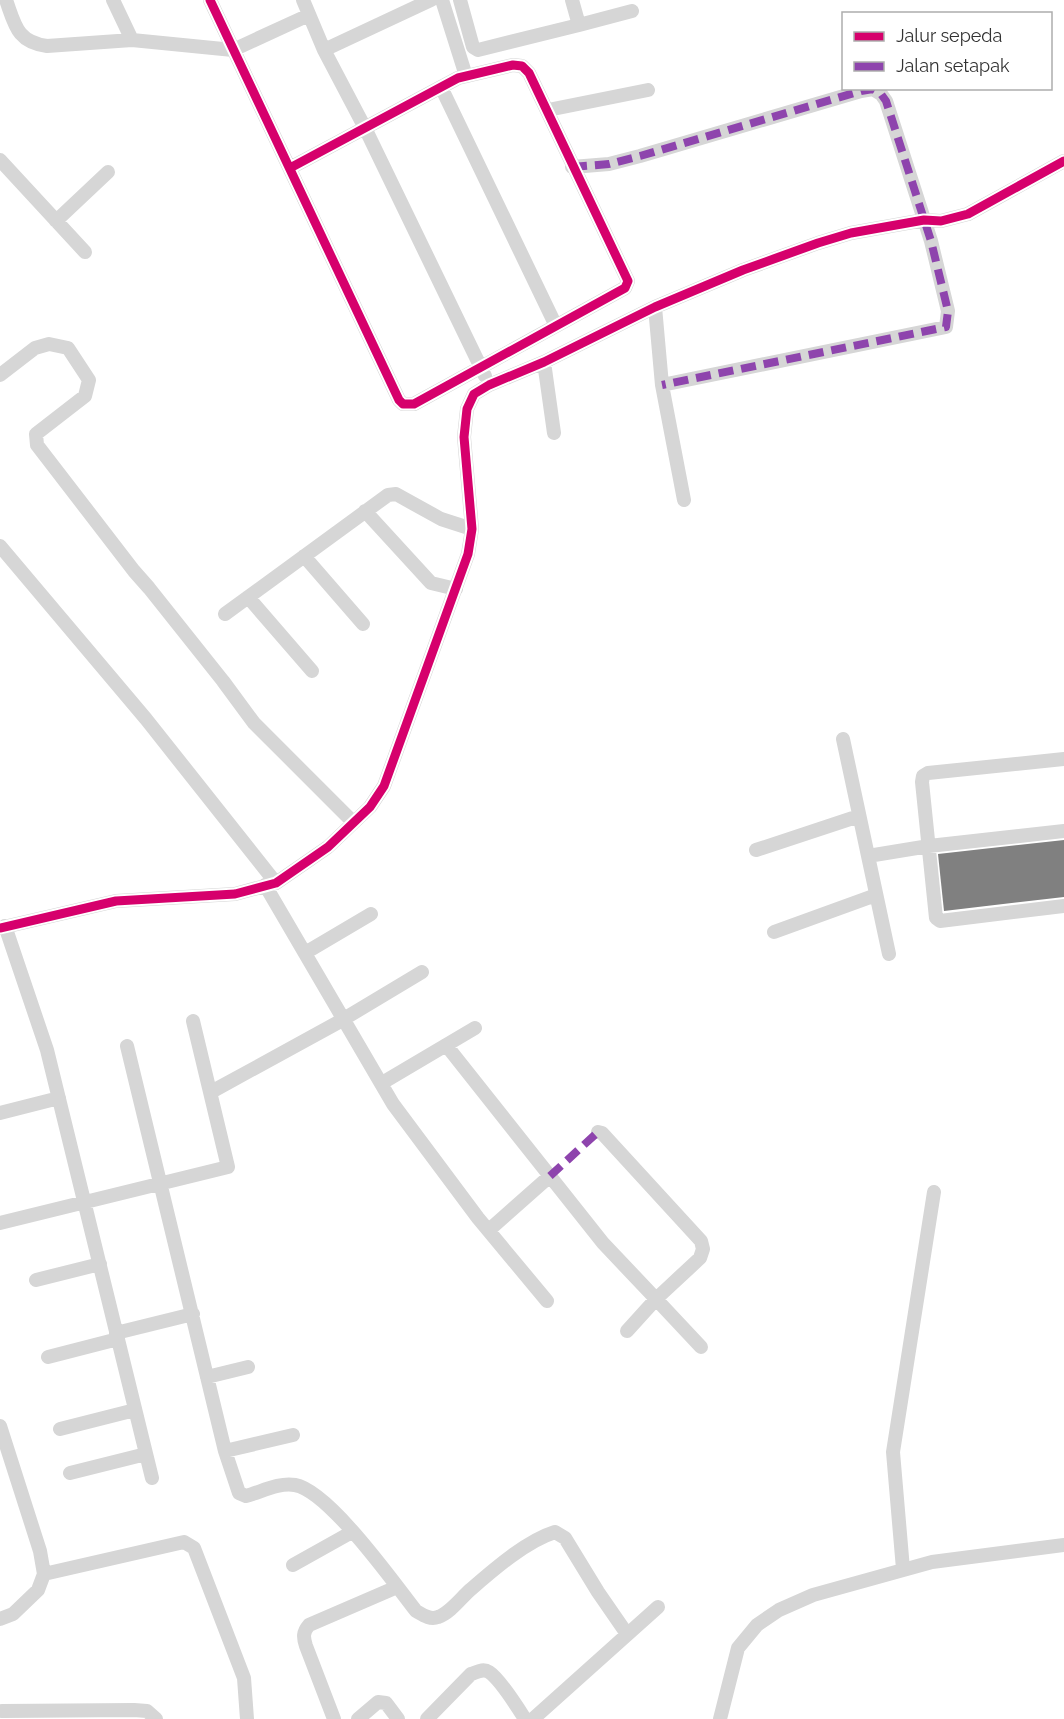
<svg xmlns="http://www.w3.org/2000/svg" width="1064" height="1719" viewBox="0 0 1064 1719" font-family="Raleway,sans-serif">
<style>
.building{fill:#808080}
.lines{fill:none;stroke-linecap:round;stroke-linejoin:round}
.street{stroke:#d6d6d6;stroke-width:14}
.quiet{stroke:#8e44ad;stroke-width:8;stroke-dasharray:15 8;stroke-linecap:butt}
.cycleway-casing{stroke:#fff;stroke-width:13}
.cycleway{stroke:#d6006c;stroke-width:9}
</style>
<rect width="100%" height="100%" fill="#fff"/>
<!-- building -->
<path class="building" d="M 1064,840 L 1064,897 L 944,911 L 938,854 Z"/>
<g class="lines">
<!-- street -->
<path class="street" d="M 6,0 C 15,25 17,42 47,46 L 132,40 L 233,50 L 309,15
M 113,0 L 132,40
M 210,0 L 399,400 L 403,404 L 414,404 L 625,288 L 628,281 L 529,73 L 522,66 L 513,65 L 458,78 L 290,168
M 303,0 L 324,50 L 365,128 L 485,376
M 442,0 L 466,76
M 460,0 L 473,47 L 478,50 L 579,25 L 572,0
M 579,25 L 632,11
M 324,50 L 431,0
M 441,87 L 556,326
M 548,110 L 648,90
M 0,160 L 85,252
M 572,167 L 609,164 L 640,156 L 861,91 L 873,89 L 881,94 L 886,101 L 931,241 L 948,311 L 946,327 L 662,385
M 56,221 L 108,172
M 655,307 L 662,385 L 684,500
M 544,362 L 554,433
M 0,375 L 35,348 L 49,344 L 68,348 L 89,380 L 85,396 L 36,434 L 37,445 L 134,571 L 149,588 L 223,681 L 254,723 L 353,822
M 365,511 L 431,583 L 456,589
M 0,546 L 146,719 L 276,883
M 304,556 L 363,624
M 248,597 L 312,671
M 225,614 L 388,495 L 396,494 L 441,519 L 472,529
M 843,739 L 889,954
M 1064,759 L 928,773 L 923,776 L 922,782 L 936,918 L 940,921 L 1064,906
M 756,850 L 859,816
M 868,856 L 929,846 L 1064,831
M 265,885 L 393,1104 L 478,1218 L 547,1301
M 5,926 L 47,1050 L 152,1478
M 0,928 L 116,901 L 235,894 L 276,883 L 328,847 L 370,807 L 384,786 L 468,554 L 472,529 L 464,437 L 467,409 L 474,394 L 489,385 L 544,362 L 655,307 L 743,270 L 818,243 L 851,233 L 924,220 L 941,221 L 968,214 L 1064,161
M 774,932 L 876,895
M 305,953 L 371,914
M 446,1045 L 603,1243 L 656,1299 L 700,1258 L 703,1249 L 701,1241 L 602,1133 L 598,1132
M 127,1046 L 225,1451 L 239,1493 L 246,1496 C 261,1492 279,1482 295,1485 C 329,1491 394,1583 416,1611 C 423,1615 430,1620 438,1617 C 450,1613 461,1598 470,1590 C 493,1570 526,1541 555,1532 L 565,1538 L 598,1592 L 627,1634
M 382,1083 L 475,1028
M 211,1092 L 337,1023 L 422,972
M 0,1113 L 59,1098
M 0,1223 L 228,1167 L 193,1021
M 489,1230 L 550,1176
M 36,1280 L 100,1264
M 627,1331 L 656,1299 L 701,1347
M 116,1333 L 193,1314
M 48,1357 L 118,1339
M 207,1377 L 248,1367
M 0,1426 L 40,1551 L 44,1574 L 38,1590 L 13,1614 L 0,1619
M 60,1429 L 135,1410
M 225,1451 L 293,1435
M 70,1473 L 146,1454
M 293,1565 L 352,1532
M 903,1569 L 893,1452 L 934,1192
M 44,1574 L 184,1542 L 194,1548 L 244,1678 L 247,1719
M 2,1711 L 134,1710 L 147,1711 L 156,1719
M 334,1719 L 306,1646 C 303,1637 303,1632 309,1625 L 397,1587
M 358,1719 L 378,1702 L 386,1703 L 398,1719
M 427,1719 L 471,1674 C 477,1672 483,1668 489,1672 C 500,1679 518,1708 525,1719
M 533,1719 L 658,1607
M 720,1719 L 738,1648 L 757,1625 L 779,1610 L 813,1595 L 932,1562 L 1064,1545"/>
<!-- quiet -->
<path class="quiet" d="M 572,167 L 609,164 L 640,156 L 861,91 L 873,89 L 881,94 L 886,101 L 931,241 L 948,311 L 946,327 L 662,385
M 550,1176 L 598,1132"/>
<!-- cycleway casing -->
<g class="cycleway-casing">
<path id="cycleway" d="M 210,0 L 399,400 L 403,404 L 414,404 L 625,288 L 628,281 L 529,73 L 522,66 L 513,65 L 458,78 L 290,168
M 0,928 L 116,901 L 235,894 L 276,883 L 328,847 L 370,807 L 384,786 L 468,554 L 472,529 L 464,437 L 467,409 L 474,394 L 489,385 L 544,362 L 655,307 L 743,270 L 818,243 L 851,233 L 924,220 L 941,221 L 968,214 L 1064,161"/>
</g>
<!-- cycleway -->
<use href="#cycleway" class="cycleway"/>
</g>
<!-- legend -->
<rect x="842" y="12" width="210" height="78" fill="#ffffff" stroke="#adadad" stroke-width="1.5"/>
<rect x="854" y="32" width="30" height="9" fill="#d6006c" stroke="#adadad" stroke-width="1.5"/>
<text x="896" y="42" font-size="18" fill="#323232">Jalur sepeda</text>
<rect x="854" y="62" width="30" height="9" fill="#8e44ad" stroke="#adadad" stroke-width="1.5"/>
<text x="896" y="72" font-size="18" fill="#323232">Jalan setapak</text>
</svg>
